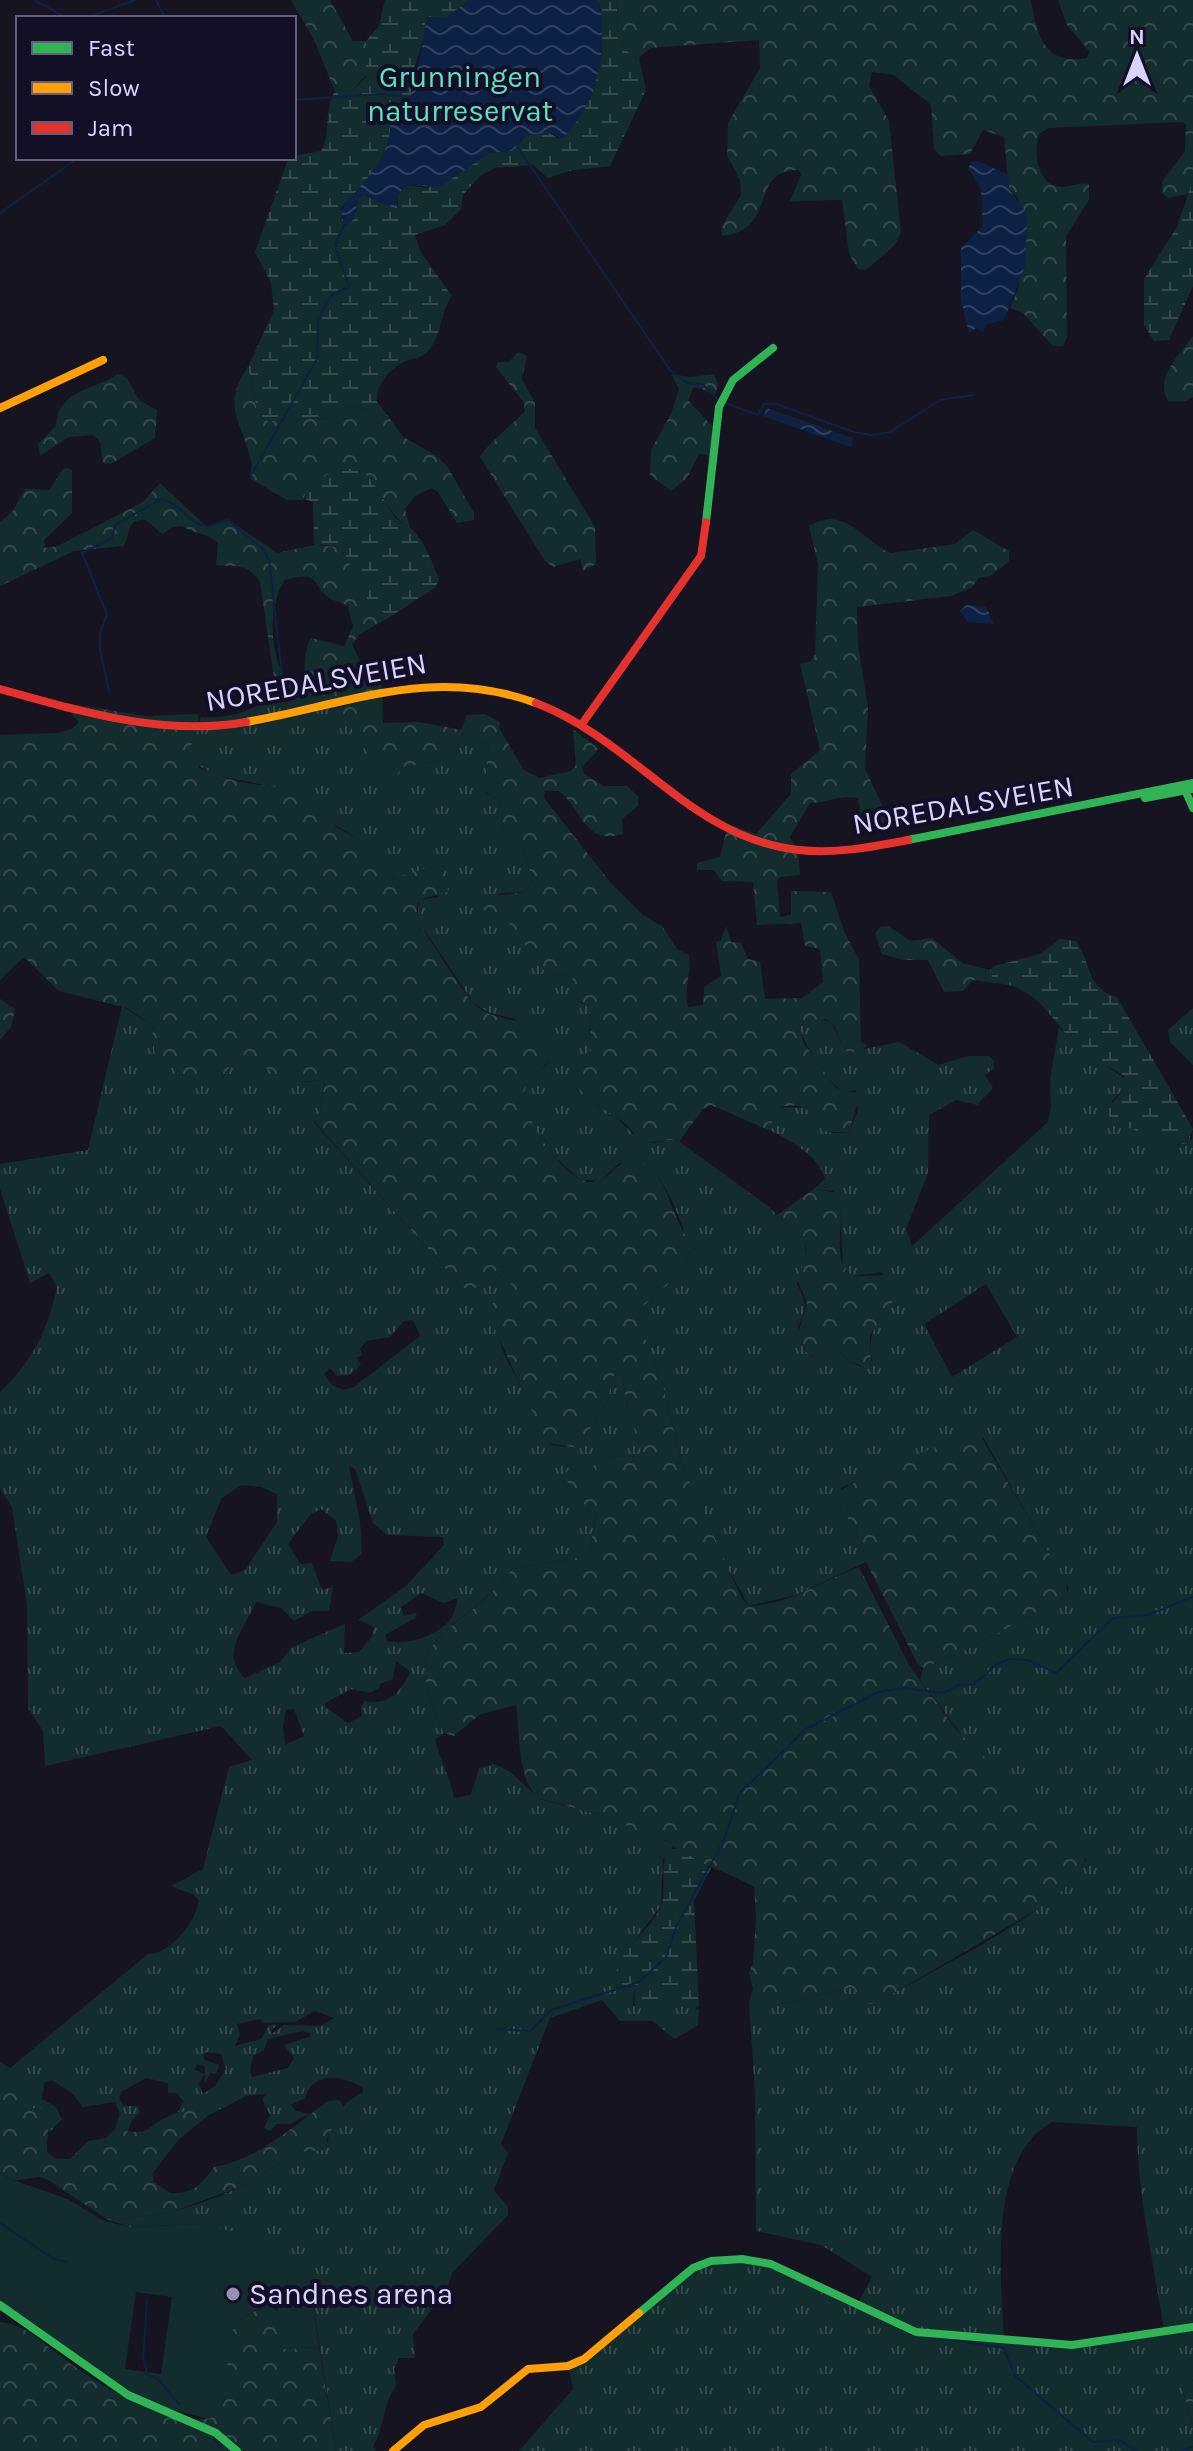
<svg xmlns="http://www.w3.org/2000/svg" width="1193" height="2451" viewBox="0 0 1193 2451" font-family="Karla,sans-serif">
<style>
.grass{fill:url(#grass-tufts);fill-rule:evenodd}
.forest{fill:url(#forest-crowns)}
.wetland{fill:url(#wetland-marsh)}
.pitch{fill:#132c2d;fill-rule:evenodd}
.water{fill:url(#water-waves)}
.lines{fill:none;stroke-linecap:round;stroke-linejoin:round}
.stream{stroke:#0d2144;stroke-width:2}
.fast{stroke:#30b455;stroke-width:8}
.slow{stroke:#ff9f0a;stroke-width:8}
.jam{stroke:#e5322d;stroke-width:8}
.poi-dot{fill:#9591b1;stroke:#130f26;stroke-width:3}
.labels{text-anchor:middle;stroke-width:8;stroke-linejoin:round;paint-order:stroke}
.park-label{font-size:30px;fill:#5fe0c0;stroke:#130f26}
.street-label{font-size:30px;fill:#d9d4ff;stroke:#130f26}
.poi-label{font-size:30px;fill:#d9d4ff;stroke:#130f26;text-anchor:start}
</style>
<defs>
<pattern id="grass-tufts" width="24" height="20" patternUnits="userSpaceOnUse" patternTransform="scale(2)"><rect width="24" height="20" fill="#132c2d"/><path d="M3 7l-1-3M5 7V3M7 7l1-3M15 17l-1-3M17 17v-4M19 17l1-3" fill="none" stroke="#354a4c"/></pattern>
<pattern id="forest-crowns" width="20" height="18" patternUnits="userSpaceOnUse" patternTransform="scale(2)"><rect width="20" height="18" fill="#132c2d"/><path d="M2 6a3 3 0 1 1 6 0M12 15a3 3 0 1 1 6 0" fill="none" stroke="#354a4c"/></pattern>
<pattern id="wetland-marsh" width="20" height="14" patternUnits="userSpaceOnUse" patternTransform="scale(2)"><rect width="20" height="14" fill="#132c2d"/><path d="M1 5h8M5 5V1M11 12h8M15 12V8" fill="none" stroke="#354a4c"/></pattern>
<pattern id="water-waves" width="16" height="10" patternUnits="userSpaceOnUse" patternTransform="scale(2)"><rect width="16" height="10" fill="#0d2144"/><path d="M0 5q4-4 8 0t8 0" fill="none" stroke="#304060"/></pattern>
</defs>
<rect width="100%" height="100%" fill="#161421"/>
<!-- grass -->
<path class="grass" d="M 304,678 L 339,709 L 361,741 L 395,776 L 403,767 L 445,760 L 463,740 L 477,740 L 489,746 L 486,793 L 500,800 L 503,835 L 523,849 L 533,881 L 525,892 L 498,894 L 504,920 L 511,924 L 546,973 L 572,976 L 579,1002 L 590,1007 L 591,1051 L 573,1061 L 598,1106 L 613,1114 L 636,1137 L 651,1143 L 681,1139 L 680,1142 L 769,1207 L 805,1244 L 806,1256 L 797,1284 C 806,1302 808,1308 798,1326 L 804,1350 L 812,1356 L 823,1348 L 835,1347 L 849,1361 L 863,1368 L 872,1361 C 866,1326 880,1327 892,1299 L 882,1272 L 852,1276 L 843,1268 L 840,1201 L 833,1191 L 814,1189 L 825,1179 C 820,1157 790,1140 771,1131 L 772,1110 L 776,1107 L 809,1108 L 831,1133 L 849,1132 L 858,1110 L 856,1090 L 845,1093 C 831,1087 801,1041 800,1027 L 804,1020 C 841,1014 830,1033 848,1052 L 899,1042 L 939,1065 L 968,1056 L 989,1056 L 994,1061 L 993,1069 L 985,1075 L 993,1088 L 977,1105 L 956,1100 L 929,1115 L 928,1173 L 906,1229 L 912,1246 L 1048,1122 L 1051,1108 L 1050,1079 L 1059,1027 L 1080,1049 L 1126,1079 L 1126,1087 L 1112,1101 L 1110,1120 L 1177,1145 L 1192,1139 L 1193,1129 L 1193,2380 L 1182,2389 L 1193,2425 L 1193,2451 L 519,2451 L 573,2389 L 568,2366 L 576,2364 L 703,2263 L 760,2261 L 857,2305 L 872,2277 L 821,2245 L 756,2231 L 755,2093 L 749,2002 C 782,2013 820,1990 853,1988 L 863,2003 L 875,2004 C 923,1974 1068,1908 1086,1859 L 964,1738 L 920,1680 L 923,1668 L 972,1647 L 1068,1595 L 1068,1587 L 983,1437 L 942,1445 L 841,1488 L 840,1506 L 856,1529 L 866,1562 L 796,1595 L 749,1606 L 719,1553 L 683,1467 L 662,1383 L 639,1323 L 639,1310 C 654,1295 683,1277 688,1254 C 691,1241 667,1183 655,1175 C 645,1170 631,1167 620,1163 L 600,1181 L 582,1180 C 559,1165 514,1116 526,1086 C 530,1076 541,1070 548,1062 L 515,1019 L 490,1013 L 474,1004 L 418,920 L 419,900 L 439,897 L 421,870 L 401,879 L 390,878 L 360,840 L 332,823 L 304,793 L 215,775 L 196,764 L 191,746 L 201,717 C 237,720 254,705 283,696 L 288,683 L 295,686 ZM 986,1284 L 1017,1337 L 952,1377 L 924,1324 ZM 1052,2122 L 1137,2127 C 1137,2195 1154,2263 1164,2331 L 1061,2344 L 1004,2338 C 1001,2276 987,2158 1052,2122 Z
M 122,1006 L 152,1025 L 155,1055 L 174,1062 L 178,1074 C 242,1099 218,1055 249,1053 L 275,1073 L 300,1082 L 325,1080 L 320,1115 L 313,1121 L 462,1287 L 477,1284 L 502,1265 L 505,1268 L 492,1287 L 509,1280 L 514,1287 L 489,1307 L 503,1352 L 551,1445 L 578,1448 L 607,1402 L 614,1374 L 622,1375 L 628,1412 L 645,1457 L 614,1456 L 579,1473 L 570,1468 L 571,1493 L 596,1513 L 589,1554 C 564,1563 538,1563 512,1569 C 460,1639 391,1626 444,1733 L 435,1739 C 440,1761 450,1776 454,1798 L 471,1795 L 479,1768 L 494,1764 L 509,1771 L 540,1799 L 611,1818 L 671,1843 L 673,1847 L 663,1859 L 661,1906 L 629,1949 L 624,1986 L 634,1988 L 633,2006 L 668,2003 L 699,2010 L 698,2025 L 675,2039 L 652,2021 L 620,2021 L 602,2000 L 550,2018 L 501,2144 L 508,2153 L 494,2190 L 508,2207 L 508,2215 L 452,2273 L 447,2290 L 413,2334 L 415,2358 L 399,2358 L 394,2369 L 396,2386 C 382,2405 385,2426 373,2447 L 376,2451 L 336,2451 L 310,2286 L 200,2224 L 129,2227 L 108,2220 L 169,2213 L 215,2198 L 245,2185 L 298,2152 L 327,2148 C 328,2126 343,2099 363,2093 L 362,2087 C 341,2076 314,2070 305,2098 L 291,2105 L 296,2111 L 310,2114 L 290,2124 L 277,2124 L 270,2131 L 264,2128 L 270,2115 L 262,2099 L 267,2094 L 246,2096 L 209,2115 L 178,2112 L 183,2101 L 177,2093 L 168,2093 L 168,2083 L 146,2078 L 121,2092 L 119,2098 L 124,2106 L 138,2106 L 140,2112 L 132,2120 L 127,2134 L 115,2129 L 120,2114 L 115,2102 L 83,2107 L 73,2094 L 52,2080 L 44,2083 L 42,2099 L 56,2107 L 62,2119 L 50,2132 L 39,2108 L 32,2108 L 10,2072 L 10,2068 L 148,1954 C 171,1954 195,1922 199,1901 L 194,1895 L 171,1886 L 203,1869 L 229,1767 L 252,1760 L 221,1726 L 45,1766 L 43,1731 L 28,1708 L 27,1605 L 12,1507 L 0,1489 L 0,1392 C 32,1362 48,1330 57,1287 L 49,1273 L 30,1283 L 0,1189 L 0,1164 L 88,1150 ZM 413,1320 L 420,1336 L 354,1387 L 343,1390 L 332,1385 L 324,1374 L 330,1368 L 337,1376 L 349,1375 L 361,1365 L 357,1358 L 362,1355 L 360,1349 L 366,1341 L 390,1337 L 404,1321 ZM 349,1466 L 355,1469 L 373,1523 L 387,1535 L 443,1537 L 444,1545 L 406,1586 L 358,1620 L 374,1627 L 372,1637 L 359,1652 L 344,1653 L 345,1624 L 292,1647 L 280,1662 L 245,1678 C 219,1655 245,1627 256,1602 L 281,1608 L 294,1621 L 312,1611 L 329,1611 L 333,1587 L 322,1590 L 312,1563 L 300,1564 L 288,1544 L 310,1515 L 321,1509 L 336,1521 L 338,1536 L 330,1561 L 351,1562 L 362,1554 L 360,1521 ZM 241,1485 L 261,1487 L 277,1494 L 277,1522 L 245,1570 L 231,1575 L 206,1537 L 221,1499 ZM 421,1593 L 444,1603 L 458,1598 C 456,1604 455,1612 452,1617 C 441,1635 407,1646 387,1641 L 385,1635 L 415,1618 L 417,1613 L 404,1616 L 401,1607 ZM 396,1661 L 410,1672 C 401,1692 389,1706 365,1701 L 361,1706 L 362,1716 L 348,1723 L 325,1707 L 325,1703 L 351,1689 L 370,1693 L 379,1688 L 380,1684 L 393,1679 ZM 294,1709 L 304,1736 L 285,1745 L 283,1727 L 286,1710 ZM 315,2011 L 334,2018 L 320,2026 L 284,2025 L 273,2033 L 271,2030 L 279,2024 L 269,2025 L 261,2039 L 235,2046 L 240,2034 L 237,2024 L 260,2019 L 264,2023 L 295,2022 ZM 302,2031 L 310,2033 L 310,2037 L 284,2045 L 294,2058 L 288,2068 L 252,2077 L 250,2070 L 253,2056 L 264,2050 L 268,2039 ZM 207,2052 L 221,2054 L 226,2069 L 215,2086 L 203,2094 L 199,2084 L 204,2074 L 194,2069 L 198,2064 L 205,2067 L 205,2083 L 210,2073 L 216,2074 L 219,2065 L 205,2060 L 203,2055 Z
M 1193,1008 L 1193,1065 L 1170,1042 L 1168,1030 Z"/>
<!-- forest -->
<path class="forest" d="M 291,0 L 330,0 L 353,41 L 366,41 L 367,74 L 353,90 L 335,91 L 314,40 Z
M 616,0 L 1031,0 C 1037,35 1044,66 1087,58 L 1089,51 L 1067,25 L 1058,0 L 1193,0 L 1193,180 L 1189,194 L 1168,198 L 1162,193 L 1162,182 L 1185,151 L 1186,125 L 1182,122 L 1049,128 L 1039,134 C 1033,151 1037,188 1063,187 C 1073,186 1079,182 1089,184 L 1089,200 L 1066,236 L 1067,337 L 1063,346 L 1053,346 L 1023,313 L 1010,308 L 1018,289 L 1027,227 L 1018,198 L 1009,189 L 1004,137 L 983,130 L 970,154 L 941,156 L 934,149 L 931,105 L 894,75 L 872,72 L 869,86 L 889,121 L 901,232 L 895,245 L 866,270 L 858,269 L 849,254 L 842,200 L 790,201 L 801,175 L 799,170 C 748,169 779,230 722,236 L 721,227 L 741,195 L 740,180 L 727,155 L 728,123 L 760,68 L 759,40 L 650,48 L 639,58 C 613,49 620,23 616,0 Z
M 1193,336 L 1193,397 L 1186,401 L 1168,401 C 1154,378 1180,354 1193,336 Z
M 518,352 L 527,356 L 522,379 L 535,403 L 535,428 L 595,527 L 596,564 L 583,571 L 580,559 L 553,567 L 545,561 L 480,457 C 482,449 516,421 525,411 L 524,403 L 496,367 L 498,362 L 509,362 Z
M 248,367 L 257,411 L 267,421 L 331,418 L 350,406 L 388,416 L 402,436 L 435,455 L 447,466 L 474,513 L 474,520 L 457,523 L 438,492 L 431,488 L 415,496 L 405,509 L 410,528 C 390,518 379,487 359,470 L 306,492 L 303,500 L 287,500 L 251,479 C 249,473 253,468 251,461 C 243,424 220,405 248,367 Z
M 118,374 L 127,378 L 139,400 L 157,410 L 155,438 L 111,464 L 103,463 L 100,442 L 94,435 L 69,437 L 40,456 L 38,444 L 56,426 C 58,389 93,391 118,374 Z
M 671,374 L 690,377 L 714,374 L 718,385 L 715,394 L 694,387 L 688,400 L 713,427 L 716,456 L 699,454 L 687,478 L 671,491 L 650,475 L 651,450 L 671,414 L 679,389 Z
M 68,468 L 72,470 L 72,513 L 44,540 L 45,548 L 58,546 L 143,502 L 160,483 L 207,527 L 227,519 L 277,553 L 314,545 L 337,547 L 350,560 L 366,597 L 390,617 L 360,634 L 352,644 L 368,678 L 382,682 L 383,723 L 419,722 L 461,730 L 467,715 L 485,714 L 500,722 L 499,728 L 524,770 L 539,778 L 571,771 L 576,765 L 573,729 L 599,749 L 582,767 L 584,774 L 604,786 L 627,786 L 638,796 L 638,806 L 622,819 L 623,834 C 584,846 583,810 559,791 L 545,791 L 544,798 L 610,882 L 643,915 L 662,926 L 678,950 L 689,955 C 691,973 684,990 688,1007 L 703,1005 L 704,987 L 721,976 L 716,942 L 721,940 L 726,926 L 731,942 L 741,943 L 748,959 L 760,962 L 765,999 L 802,998 L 823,982 L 820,949 L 805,946 L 801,923 L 757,925 L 753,882 L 722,881 L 714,870 L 697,870 L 697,863 L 720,857 L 728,824 L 756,834 L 791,794 L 791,774 L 820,750 L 800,664 L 811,661 L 815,654 L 818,564 L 809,526 C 844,504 863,541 891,553 L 955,544 L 973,530 L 1009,551 L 1009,561 L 992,575 L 979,578 L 971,588 L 951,596 L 857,607 L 858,644 L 868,708 L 865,769 L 893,828 L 861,819 L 858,798 C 840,794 827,803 810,803 L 790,837 L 798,851 L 800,875 L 780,877 L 777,881 L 780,917 L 791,915 L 791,891 L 831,892 L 844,931 L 859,960 L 861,1041 L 867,1046 L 859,1052 L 845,1051 L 834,1026 L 826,1019 L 804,1020 L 800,1027 L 803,1042 L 835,1087 L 843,1092 L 861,1092 L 849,1132 L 827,1132 C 807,1111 809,1100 774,1108 L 771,1131 L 711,1105 L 703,1109 L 681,1139 L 644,1143 C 635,1139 634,1131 627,1125 C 606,1108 568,1094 571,1062 L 591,1051 L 590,1007 L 577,1000 L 572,976 L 546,973 L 510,924 L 482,909 L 482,901 L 486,897 L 525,892 L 533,881 L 523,849 L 503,835 L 500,801 L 484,791 L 489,746 L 477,740 L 463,740 L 445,760 L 403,767 L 393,778 C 377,774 351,725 339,710 C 330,698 312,693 306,680 C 303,672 305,646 311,638 L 344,646 L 353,627 L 348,606 C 342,602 334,601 329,598 C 309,583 322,570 285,580 C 266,607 270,657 288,683 L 283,696 L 273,697 L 276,693 L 260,582 C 248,563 236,567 216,565 L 218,543 C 207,532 193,534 182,526 L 172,527 L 162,534 L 146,520 C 126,518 131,534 124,546 L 74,551 L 0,586 L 0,522 L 12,512 L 25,489 L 49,490 L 63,469 Z
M 71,704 L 146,716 L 198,714 L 199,727 L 191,746 L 199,768 L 239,782 L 299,790 L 319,802 L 336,827 L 360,840 L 393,879 L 426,868 L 446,871 L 448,892 L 419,900 C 417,905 416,912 418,918 C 421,928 468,999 476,1006 C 502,1028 547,1010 549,1060 C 542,1070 529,1076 525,1089 C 518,1115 565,1180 589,1182 C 610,1184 616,1158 637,1158 C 668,1181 665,1194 680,1225 C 685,1235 691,1242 688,1254 C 683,1277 654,1295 639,1310 L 639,1323 L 662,1383 L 683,1467 L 741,1597 L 749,1606 C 788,1605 824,1580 859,1567 L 909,1665 L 955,1728 L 1085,1857 C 1084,1878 1055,1896 1038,1909 L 875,2004 L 863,2003 L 853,1988 C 819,1990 783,2013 749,2002 L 753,1989 L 749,1973 L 753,1963 L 756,1919 L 754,1887 C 727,1870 688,1863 668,1841 L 643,1834 L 611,1818 L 538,1798 C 517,1778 520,1733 516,1705 L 479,1715 L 454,1736 L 444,1733 C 391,1626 460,1640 512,1569 C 538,1563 564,1563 589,1554 L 596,1514 L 571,1493 L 565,1474 L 570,1468 L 579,1473 L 614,1456 L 644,1457 L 628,1412 L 622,1375 L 614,1375 L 607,1402 L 578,1448 L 546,1443 L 490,1318 L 488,1307 L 513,1287 L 509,1281 L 492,1288 L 505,1268 L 502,1265 L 472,1291 L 462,1287 L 313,1120 L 320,1115 L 325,1080 L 284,1083 L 249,1053 L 238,1057 L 218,1082 L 203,1083 L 178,1074 L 174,1062 L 155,1055 L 152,1025 L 127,1008 L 59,991 L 24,957 L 0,980 L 0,735 L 57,733 L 72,729 L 79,722 L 72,715 Z
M 889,926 L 910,941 L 932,938 L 962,963 L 990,970 L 994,983 L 973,980 L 963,991 L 944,992 L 928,960 L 903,960 L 882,954 L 875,934 L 880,927 Z
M 0,999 L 15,1009 L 11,1027 L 0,1040 Z
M 814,1189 L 838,1193 C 846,1217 833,1254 846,1272 L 857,1276 L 889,1275 L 892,1302 L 870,1335 L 871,1370 L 849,1361 L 835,1347 L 809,1356 L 798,1334 L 807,1303 L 797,1279 L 806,1256 L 806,1246 L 777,1215 Z
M 979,1433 L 1066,1582 L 1068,1595 L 972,1647 L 923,1668 L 918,1665 L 866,1562 L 856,1529 L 841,1509 L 838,1493 C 847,1482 963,1434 979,1433 Z
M 0,2062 L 10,2068 L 32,2108 L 42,2109 C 53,2126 46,2134 47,2152 L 56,2159 L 70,2159 L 88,2141 L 106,2138 L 115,2129 C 155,2138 144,2125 176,2113 C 185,2110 199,2111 209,2110 L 209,2115 L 179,2139 L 152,2174 L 154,2182 L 170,2193 C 193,2194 201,2185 214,2167 C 260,2159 290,2128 328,2101 L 339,2100 L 344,2108 L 327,2138 L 326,2150 L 298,2152 L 245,2185 L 169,2213 L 108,2220 L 50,2181 L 40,2177 L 11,2181 L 0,2170 Z
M 272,2307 L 279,2313 L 282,2349 L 319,2347 L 336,2451 L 0,2451 L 0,2322 C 24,2324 41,2341 59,2355 C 94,2382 166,2428 211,2418 L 228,2337 C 238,2320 252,2308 272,2307 Z
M 1193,2380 L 1193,2425 L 1182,2389 Z"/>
<!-- wetland -->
<path class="wetland" d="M 385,0 L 469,0 L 446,18 L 426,17 L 425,35 L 414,69 L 410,105 L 390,125 C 395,155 360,189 340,208 L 344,225 L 356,212 L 358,199 L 363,195 L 398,206 L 398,194 L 407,185 L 427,188 L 490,153 L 513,151 L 526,135 L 549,133 L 558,138 L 565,137 C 597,91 607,62 600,5 L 596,0 L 616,0 C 620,23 613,49 639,58 L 646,90 L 610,166 L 569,171 L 548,178 L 533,165 L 494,168 L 480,176 L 463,195 L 461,209 L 445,225 L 415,235 L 420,251 L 452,296 C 439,313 443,337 426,353 C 418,360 410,358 402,363 C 390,369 376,385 377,402 L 388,416 L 350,406 L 331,418 L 267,421 L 257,411 L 248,367 L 274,310 L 271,283 L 255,252 L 287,162 L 294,156 L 321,151 C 332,132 323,110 335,91 L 353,90 L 366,77 L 366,41 L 379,26 Z
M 1193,180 L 1193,286 L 1169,340 L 1154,341 L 1144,325 L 1144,279 L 1177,227 Z
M 349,469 C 375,470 381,500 394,516 C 399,523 409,526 413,530 C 426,544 433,564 439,580 L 435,588 L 390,617 L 369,602 L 344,553 L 335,546 L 314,545 L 313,502 L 305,499 L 306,492 L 330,472 Z
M 1060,939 L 1076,941 C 1092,963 1085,988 1117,997 L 1193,1129 L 1188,1143 L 1172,1145 L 1110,1120 L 1108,1108 L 1126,1087 L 1124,1076 C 1110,1067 1093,1060 1081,1050 C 1051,1023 1040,985 994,983 L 990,970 L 994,966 L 1040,954 Z
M 667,1849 L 678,1849 L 711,1868 L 694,1901 L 699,2006 L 695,2010 L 668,2003 L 635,2009 L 634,1988 L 615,1982 C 615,1952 650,1932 661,1906 C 667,1891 660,1868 667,1849 Z"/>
<!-- pitch -->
<path class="pitch" d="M 0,2167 L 7,2178 L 68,2199 L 102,2220 L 129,2227 L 200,2224 L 263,2238 L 294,2260 L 310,2286 L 319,2347 L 282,2349 L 277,2308 C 256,2304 241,2317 230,2334 C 222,2361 238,2405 208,2419 L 141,2401 L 0,2300 ZM 136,2292 L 172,2297 L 161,2374 L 125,2369 Z"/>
<!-- water -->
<path class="water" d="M 469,0 L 596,0 L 600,5 C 606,54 599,102 563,138 L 549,133 L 526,135 L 513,151 L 490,153 L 439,187 L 407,185 L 398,194 L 397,209 L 363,195 L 358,199 L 354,219 L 345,227 L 340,208 C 363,185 392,156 390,122 L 410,105 C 412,75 426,46 426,17 L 446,18 Z
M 978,161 L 1009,175 L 1009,189 L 1026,212 L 1027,227 L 1025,267 L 1004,320 L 987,324 L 983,332 L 976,328 L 969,333 L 961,300 L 961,248 L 983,226 L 981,190 L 969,169 L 970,162 Z
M 767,408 L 853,438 L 851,447 L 763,416 Z
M 966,605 L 986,607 L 994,624 L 968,622 L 960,611 Z"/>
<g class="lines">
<!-- stream -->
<path class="stream" d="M 34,0 L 67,18
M 156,0 L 165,18
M 86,18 L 135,0
M 294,100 L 380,94 L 411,97
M 518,148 L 670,370 L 687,383 L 702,384 L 719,400
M 0,213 L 78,158
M 725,403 L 758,415 L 764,404 L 776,404 L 854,432 L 871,435 L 890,432 L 940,400 L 974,395
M 251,475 L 317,359 L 318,320 L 330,296 L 349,287 L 335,245 L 344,226
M 109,692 L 100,649 L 100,633 L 107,614 L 82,553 L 112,538 L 115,525 L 161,499 C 193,508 189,538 228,520 L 263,549 L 269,560 L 282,673
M 496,2029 L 530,2031 L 551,2010 L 639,1982 L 666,1957 L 677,1925 L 723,1842 L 740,1793 L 806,1729 L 879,1692 L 904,1688 L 943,1693 L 959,1685 L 974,1684 L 996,1665 L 1009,1659 L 1028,1660 L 1056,1673 L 1113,1618 L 1148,1615 L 1193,1597
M 0,2223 L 52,2258 L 66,2262
M 147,2301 L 143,2357 L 147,2374 L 158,2379 L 179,2404
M 911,2334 L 1004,2348 L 1015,2376 L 1093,2442 L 1120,2440 L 1136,2451
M 214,2439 L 221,2446
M 1182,2451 L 1193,2447"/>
<!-- fast -->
<path class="fast" d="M 706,522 L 719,407 L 733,380 L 773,348
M 1185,790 L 1193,808
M 1145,798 L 1193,789
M 908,840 L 1193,783
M 0,2305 L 128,2395 L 216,2433 L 237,2451
M 639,2313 L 693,2268 L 711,2261 L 742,2259 L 771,2264 L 916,2332 L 1072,2345 L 1193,2327"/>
<!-- slow -->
<path class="slow" d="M 0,408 L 103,360
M 246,722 C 349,704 432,665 536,703
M 393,2451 L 424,2425 L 481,2407 L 528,2369 L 568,2366 L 584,2359 L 639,2313"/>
<!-- jam -->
<path class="jam" d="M 0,689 C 80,711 163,737 246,722
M 536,703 C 635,741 692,839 799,850 C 836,854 872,847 908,840
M 582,724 L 701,556 L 706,522"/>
</g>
<!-- markers -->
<circle class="poi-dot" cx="233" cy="2294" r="8"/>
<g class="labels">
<!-- park labels -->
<g class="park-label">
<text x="460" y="87">Grunningen<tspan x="460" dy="34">naturreservat</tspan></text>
</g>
<!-- street labels -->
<g class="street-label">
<text transform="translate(316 682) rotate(-10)" y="10">NOREDALSVEIEN</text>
<text transform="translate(963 805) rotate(-10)" y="10">NOREDALSVEIEN</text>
</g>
<!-- poi labels -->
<g class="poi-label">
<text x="249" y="2304">Sandnes arena</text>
</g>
</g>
<!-- legend -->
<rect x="16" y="16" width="280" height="144" fill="#130f26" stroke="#625e7d" stroke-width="2"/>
<rect x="32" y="42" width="40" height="12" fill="#30b455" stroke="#625e7d" stroke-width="2"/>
<text x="88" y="56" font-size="24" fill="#d9d4ff">Fast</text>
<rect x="32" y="82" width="40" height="12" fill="#ff9f0a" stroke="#625e7d" stroke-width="2"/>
<text x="88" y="96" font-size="24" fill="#d9d4ff">Slow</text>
<rect x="32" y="122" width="40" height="12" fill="#e5322d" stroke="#625e7d" stroke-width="2"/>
<text x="88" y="136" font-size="24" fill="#d9d4ff">Jam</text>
<!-- north arrow -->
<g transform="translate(1137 56)" stroke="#130f26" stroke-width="6" paint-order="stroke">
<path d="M0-6L14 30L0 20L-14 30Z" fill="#d9d4ff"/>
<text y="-12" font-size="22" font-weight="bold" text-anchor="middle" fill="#d9d4ff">N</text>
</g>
</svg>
